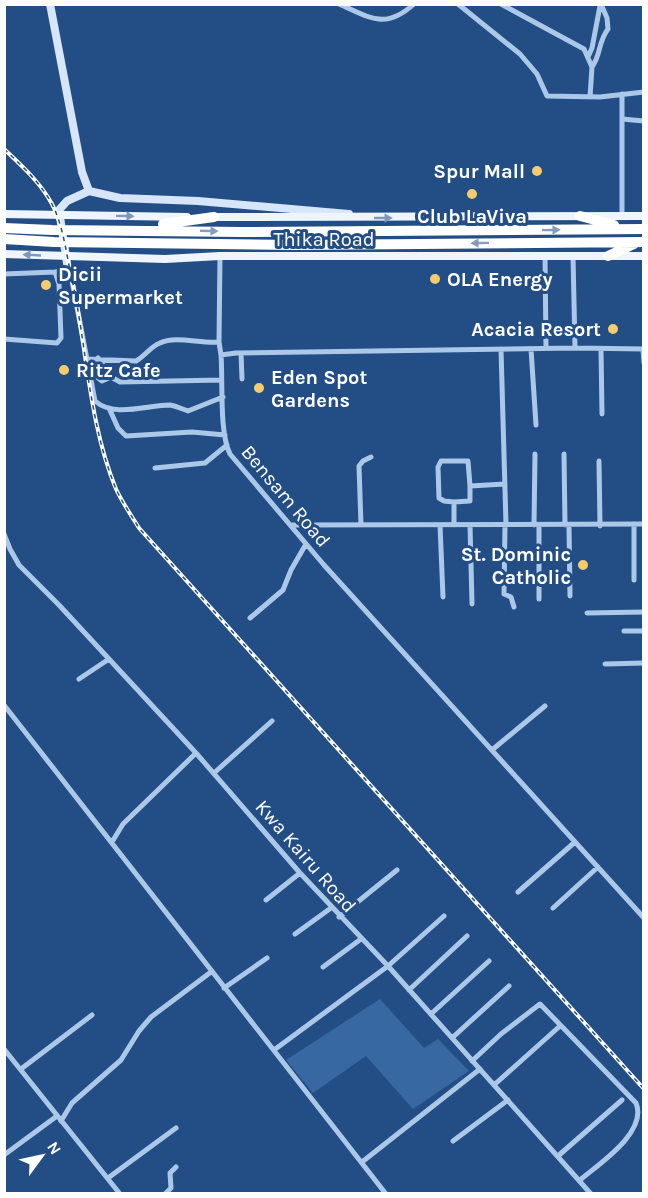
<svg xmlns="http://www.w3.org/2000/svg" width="648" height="1198" viewBox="0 0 648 1198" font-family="Karla,sans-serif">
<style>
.green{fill:#3768a2}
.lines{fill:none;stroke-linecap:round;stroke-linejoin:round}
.street{stroke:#acc8e9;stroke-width:5}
.secondary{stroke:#d6e5f7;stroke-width:8}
.primary{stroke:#eff5fe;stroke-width:8}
.highway{stroke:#fff;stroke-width:10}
.rail-casing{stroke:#fff;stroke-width:4}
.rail{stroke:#234e85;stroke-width:1.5;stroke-dasharray:4.5;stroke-linecap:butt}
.oneway{fill:#7f99bb}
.oneway2{fill:#869ebc}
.poi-dot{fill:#f4cc6e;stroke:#234e85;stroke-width:2}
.labels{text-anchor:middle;stroke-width:6;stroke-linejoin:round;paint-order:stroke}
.poi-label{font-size:20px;font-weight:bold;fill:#fff;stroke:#234e85;text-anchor:start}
.street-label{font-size:20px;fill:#fff;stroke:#234e85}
</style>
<rect width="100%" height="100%" fill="#234e85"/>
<!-- green -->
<path class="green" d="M 380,999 L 424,1048 L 438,1039 L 469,1071 L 413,1109 L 366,1056 L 313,1093 L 286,1060 Z"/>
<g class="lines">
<!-- street -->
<path class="street" d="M 339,4 C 371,18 385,30 414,4
M 458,4 L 520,54 L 537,74 L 547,96 L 600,97 L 644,92
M 501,4 L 584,49 L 592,67 L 590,97
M 588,57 L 592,48 L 600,6
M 592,67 C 601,55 598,42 608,29 L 607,18 L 601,4
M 622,94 L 622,215
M 622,119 L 644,121
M 545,256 L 546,348
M 573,256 L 575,348
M 55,272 L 68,270 L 71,276 L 95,401 C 114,418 147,405 170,405 C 176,406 182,409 188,411 L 223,397
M 4,274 L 55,272 L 59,284 L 61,338 L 57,343 L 4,339
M 219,342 L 220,256
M 501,349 L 506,525
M 531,349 L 536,425
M 601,349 L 602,414
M 643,349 L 644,363
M 644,349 L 575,348 L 236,353 L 221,355 C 223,379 219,433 230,454 L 324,565 L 644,918
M 241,353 L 242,379
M 98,358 L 111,377 L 120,382 L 221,380
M 87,359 L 136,361 C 145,356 150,347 160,343 C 176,335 200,344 219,342 L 221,355
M 90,371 L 102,381 L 111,377
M 109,408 L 118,428 L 126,436 L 192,432 L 225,435
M 564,454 L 565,525
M 599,461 L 600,526
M 155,468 L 205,463 L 227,445
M 454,502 L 470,501 L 470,486
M 292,525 L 644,524
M 361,525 L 359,466 L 363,461 L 371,457
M 440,525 L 443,597
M 454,525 L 454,502 L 444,501 L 439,498 L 438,467 L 441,461 L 468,461 L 470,486 L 505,484
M 470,525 L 472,604
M 505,525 L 504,594 L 511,597 L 514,607
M 534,525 L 535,454
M 539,525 L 539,599
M 569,525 L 570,596
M 4,534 L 10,549 L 19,565 L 59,605 L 196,753 L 300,873 L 388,966 L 591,1194
M 634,580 L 634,524
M 587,613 L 644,612
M 250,618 L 283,590 L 291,570 L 306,544
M 624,631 L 644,631
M 605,664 L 644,663
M 79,679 L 109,659
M 4,705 L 386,1194
M 492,750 L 545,706
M 214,773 L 272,721
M 112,842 L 123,824 L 196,753
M 518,892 L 575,842
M 266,900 L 300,873
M 553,908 L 598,867
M 339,917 L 397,870
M 295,934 L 331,908
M 323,967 L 361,939
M 224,988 L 267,958
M 409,990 L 467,936
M 431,1014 L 489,961
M 452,1038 L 509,986
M 4,1049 L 120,1194
M 274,1050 L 388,966 L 444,916
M 472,1061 L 501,1034 L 540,1004 L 636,1103 C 648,1132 599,1164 580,1180
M 21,1069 L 92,1015
M 494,1085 L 560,1026
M 61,1121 L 72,1103 L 121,1060 L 139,1031 L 151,1017 L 211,972
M 453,1141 L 508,1100
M 4,1155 L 57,1116
M 558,1156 L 622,1100
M 362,1162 L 480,1069
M 108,1178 L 176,1128
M 165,1194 L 171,1188 L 170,1173 L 176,1167"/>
<!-- secondary -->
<path class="secondary" d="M 50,4 L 82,172 L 89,191 L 120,198 L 198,201 L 349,214
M 68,270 L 59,210 L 67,201 L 89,191"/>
<!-- primary -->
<path class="primary" d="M 4,214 L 187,217
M 209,217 L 644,216
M 4,254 L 165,259 L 220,256 L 644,256"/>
<!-- highway -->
<path class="highway" d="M 580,216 L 614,225
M 163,224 L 214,217
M 4,228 L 52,230 L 242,232 L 644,229
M 4,239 L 54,242 L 295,245 L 644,242
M 608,256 L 634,244"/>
<!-- rail casing -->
<g class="rail-casing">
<path id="rail" d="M 4,149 C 22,166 40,182 52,204 C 63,225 66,252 71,275 C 87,345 88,421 116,489 C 122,502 131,515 139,528 L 644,1089"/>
</g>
<!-- rail -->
<use href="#rail" class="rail"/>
</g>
<!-- one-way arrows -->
<defs><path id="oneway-solid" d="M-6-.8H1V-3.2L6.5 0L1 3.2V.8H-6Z" transform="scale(1.5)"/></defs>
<g class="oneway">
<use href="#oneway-solid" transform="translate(125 216) rotate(1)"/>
<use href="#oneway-solid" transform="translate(383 218)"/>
<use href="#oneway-solid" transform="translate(32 255) rotate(-177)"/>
</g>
<g class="oneway2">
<use href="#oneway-solid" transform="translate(551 230) rotate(-1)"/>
<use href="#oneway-solid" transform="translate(209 231) rotate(2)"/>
<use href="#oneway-solid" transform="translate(480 243) rotate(179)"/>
</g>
<!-- markers -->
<g class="poi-dot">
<circle cx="537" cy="171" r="6"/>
<circle cx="472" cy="194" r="6"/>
<circle cx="435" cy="279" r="6"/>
<circle cx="46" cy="285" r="6"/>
<circle cx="613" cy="329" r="6"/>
<circle cx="64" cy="370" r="6"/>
<circle cx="259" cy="388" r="6"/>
<circle cx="583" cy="565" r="6"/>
</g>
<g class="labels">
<!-- poi labels -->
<g class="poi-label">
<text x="525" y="178" text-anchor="end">Spur Mall</text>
<text x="472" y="223" text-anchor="middle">Club LaViva</text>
<text x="58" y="281">Dicii<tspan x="58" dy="23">Supermarket</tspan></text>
<text x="447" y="286">OLA Energy</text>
<text x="601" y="336" text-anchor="end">Acacia Resort</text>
<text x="76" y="377">Ritz Cafe</text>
<text x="271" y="384">Eden Spot<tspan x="271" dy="23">Gardens</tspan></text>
<text x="571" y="561" text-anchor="end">St. Dominic<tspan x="571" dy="23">Catholic</tspan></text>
</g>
<!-- street labels -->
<g class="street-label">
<text x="324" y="246">Thika Road</text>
<text transform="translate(286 496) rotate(50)" y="7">Bensam Road</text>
<text transform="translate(306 856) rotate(49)" y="7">Kwa Kairu Road</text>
</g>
</g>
<!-- border -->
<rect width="648" height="1198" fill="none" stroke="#ffffff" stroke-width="12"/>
<!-- north arrow -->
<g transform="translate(42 1156) rotate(57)" stroke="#234e85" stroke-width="4.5" paint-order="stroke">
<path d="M0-4.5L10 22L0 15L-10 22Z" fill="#ffffff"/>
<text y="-9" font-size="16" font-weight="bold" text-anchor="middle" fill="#ffffff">N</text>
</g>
</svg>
